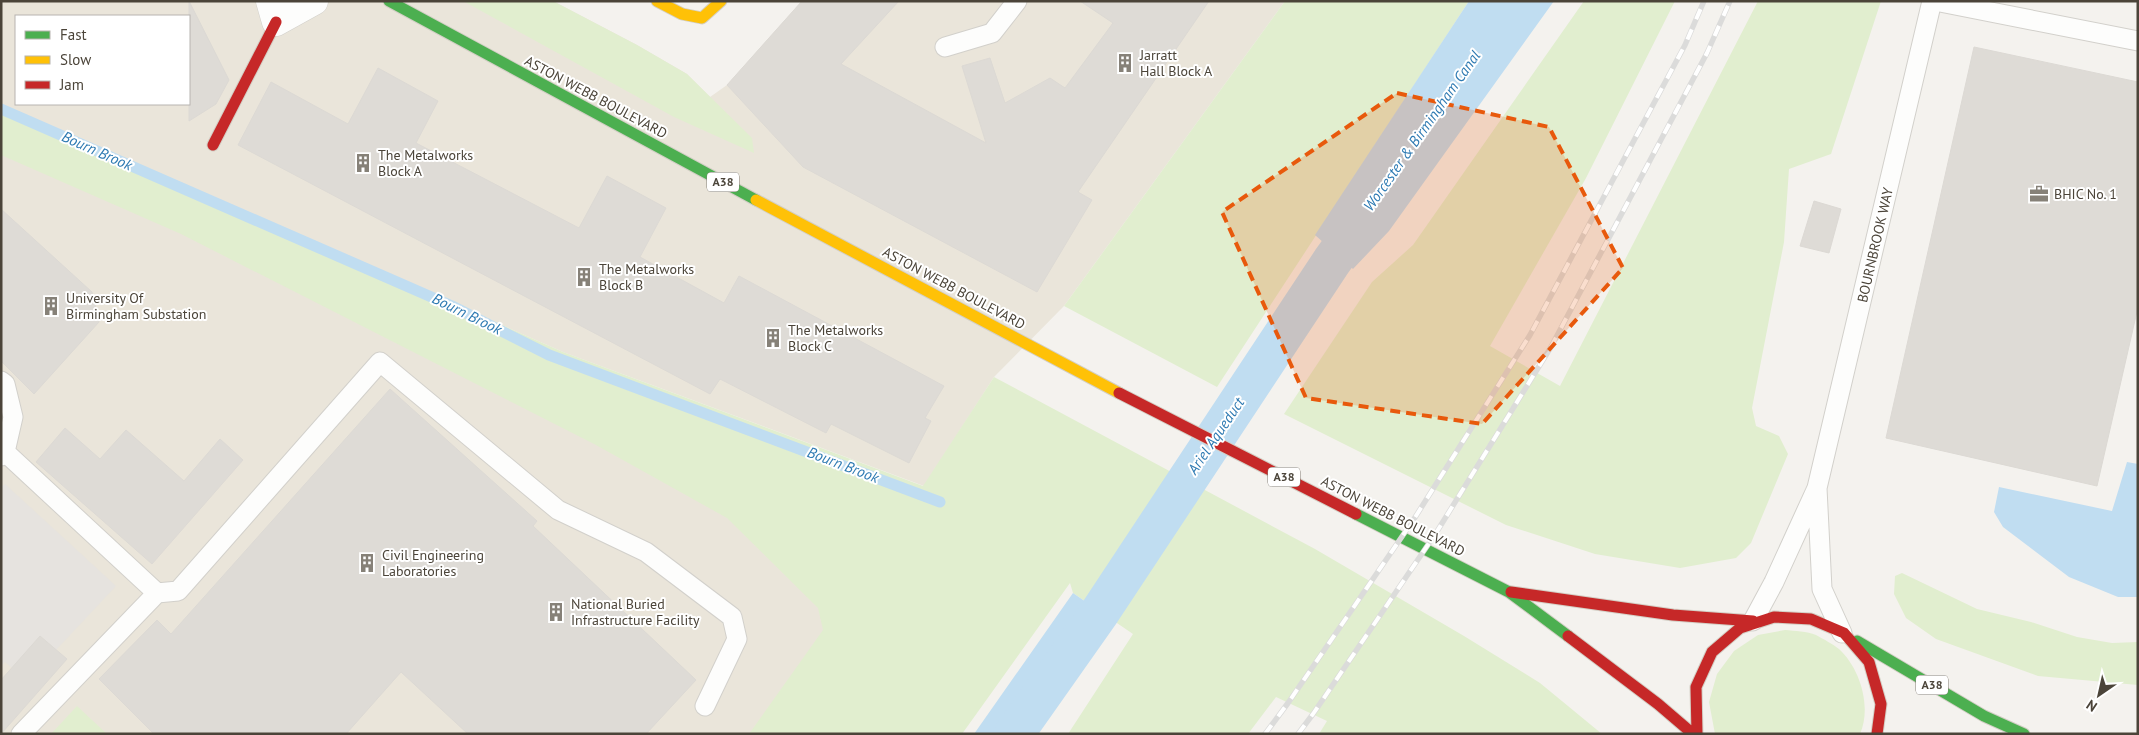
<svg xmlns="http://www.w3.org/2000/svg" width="2139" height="735" viewBox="0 0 2139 735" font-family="'PT Sans',sans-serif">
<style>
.education{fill:#eae5da;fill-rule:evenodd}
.green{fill:#e1eecf}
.parking{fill:#e6e3df}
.water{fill:#c0ddf1}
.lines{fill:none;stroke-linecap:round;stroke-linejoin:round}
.stream{stroke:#c0ddf1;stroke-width:11}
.canal{stroke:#c0ddf1;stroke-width:40}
.building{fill:#dedbd6;stroke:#dcd9d4}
.lane-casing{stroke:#d2d0cb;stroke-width:21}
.street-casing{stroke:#d2d0cb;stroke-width:29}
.fast-casing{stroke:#d3cfc5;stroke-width:13}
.slow-casing{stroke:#d3cfc5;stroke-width:13}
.jam-casing{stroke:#d3cfc5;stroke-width:13}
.lane{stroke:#fdfdfc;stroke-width:19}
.street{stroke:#fdfdfc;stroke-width:28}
.fast{stroke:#4caf50;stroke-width:11}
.slow{stroke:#ffc107;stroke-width:11}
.jam{stroke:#c62828;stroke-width:11}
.rail-casing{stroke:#dbdbda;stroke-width:5.5}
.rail{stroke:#fff;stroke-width:4;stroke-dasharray:11;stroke-linecap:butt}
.marked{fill:#e8590c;fill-opacity:0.2;stroke:#e8590c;stroke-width:4;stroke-dasharray:10 6;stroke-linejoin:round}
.labels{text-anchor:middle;stroke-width:4;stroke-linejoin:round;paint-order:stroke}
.shield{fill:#fff;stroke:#817c74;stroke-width:1}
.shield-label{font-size:12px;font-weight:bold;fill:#4b4439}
.poi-label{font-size:14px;fill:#4b4439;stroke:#fff;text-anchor:start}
.street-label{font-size:14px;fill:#4b4439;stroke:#fff}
.water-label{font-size:15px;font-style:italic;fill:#2e7ab2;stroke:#fff}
</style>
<rect width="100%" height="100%" fill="#f4f2ee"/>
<!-- education -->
<path class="education" d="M 1,1 L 553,1 L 637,45 L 687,74 L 710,97 L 727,85 L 802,1 L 1285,1 L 1064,306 L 994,377 L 924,486 L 563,352 L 1,104 ZM 16,16 L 189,16 L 189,104 L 16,104 Z
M 1,125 L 648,404 L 940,734 L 1,734 Z"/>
<!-- green -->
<path class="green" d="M 463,1 L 553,1 L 637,45 L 687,74 L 752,138 L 754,153 L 674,117 Z
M 1285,1 L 1469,1 L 1217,387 L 1064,306 Z
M 1584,1 L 1675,1 L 1586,178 L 1490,346 L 1560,386 L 1758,1 L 1881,1 L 1831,154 L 1789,169 L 1784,242 L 1752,408 L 1756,426 L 1779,436 L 1788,454 L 1751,543 L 1736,558 L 1680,568 L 1595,554 L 1506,525 L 1284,414 L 1372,282 L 1413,245 Z
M 1,104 L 563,352 L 923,486 L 994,377 L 1315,549 L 1464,636 L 1540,683 L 1602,734 L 1319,734 L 1327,721 L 1276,697 L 1248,734 L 1068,734 L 1133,634 L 1073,593 L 1070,583 L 962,734 L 749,734 L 823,630 L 818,608 L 727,518 L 596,445 L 181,234 L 1,155 Z
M 1902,573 L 1977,609 L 2031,622 L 2077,637 L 2112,643 L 2138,642 L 2138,685 L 2038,676 L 1936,639 L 1906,618 L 1894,594 L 1895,576 Z
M 1785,630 C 1795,631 1807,631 1816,635 C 1823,639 1833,644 1839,649 C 1860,668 1872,707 1860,734 L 1715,734 L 1709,702 L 1717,674 L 1734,651 L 1758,635 Z
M 77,706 L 107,734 L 51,734 Z"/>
<!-- parking -->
<path class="parking" d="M 5,484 L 116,586 L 56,650 L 40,636 L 12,668 L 5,662 L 1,666 L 1,488 Z"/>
<!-- water -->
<path class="water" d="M 1469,1 L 1554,1 L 1389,231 L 1353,269 L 1315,235 Z
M 2127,462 L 2138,464 L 2138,597 L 2118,597 L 2069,577 L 2003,527 L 1994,512 L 1999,487 L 2112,511 Z
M 1073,593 L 1112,620 L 1036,734 L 974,734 Z"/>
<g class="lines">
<!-- stream -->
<path class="stream" d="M 1,109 L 452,306 L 549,355 L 940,502"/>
<!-- canal -->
<path class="canal" d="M 1014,734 L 1100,612 L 1332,261 L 1368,211"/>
</g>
<!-- building -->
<path class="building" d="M 189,1 L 229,80 L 216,104 L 189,121 Z
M 802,1 L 899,1 L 841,64 L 986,143 L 962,66 L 990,58 L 1005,103 L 1050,78 L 1065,88 L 1113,23 L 1080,1 L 1209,1 L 1078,192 L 1092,200 L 1037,292 L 803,167 L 727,85 Z
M 1974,47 L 2138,82 L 2138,307 L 2097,486 L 1886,438 Z
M 378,68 L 438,101 L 416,143 L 579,228 L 607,176 L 666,208 L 640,257 L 724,303 L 739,276 L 944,386 L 925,418 L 931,421 L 909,463 L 831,424 L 826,433 L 720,379 L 710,394 L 238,145 L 271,82 L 348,124 Z
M 1814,201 L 1841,209 L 1829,253 L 1800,246 Z
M 1,209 L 92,292 L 99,322 L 34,394 L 1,361 Z
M 390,389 L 537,521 L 533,526 L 696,680 L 646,734 L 468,734 L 401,672 L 346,734 L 154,734 L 99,679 L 157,620 L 171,634 Z
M 65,428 L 100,459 L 126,430 L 184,481 L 220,439 L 243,460 L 152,564 L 36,462 Z
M 40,636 L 67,659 L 1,734 L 1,680 Z"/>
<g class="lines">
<!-- lane casing -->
<g class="lane-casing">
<path id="lane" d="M 1935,1 L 2138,41
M 945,47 L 992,33 L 1017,1
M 1,381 L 5,384 L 13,417 L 5,452 L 1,456
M 5,452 L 157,593
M 1817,488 L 1932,1
M 1753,621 L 1774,582 L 1817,488 L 1822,589 L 1842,633
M 21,734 L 157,593 L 178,591 L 380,362 L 558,510 L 646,552 L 732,617 L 737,639 L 705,706"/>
</g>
<!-- street casing -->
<g class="street-casing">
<path id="street" d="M 270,1 L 276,22 L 314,1"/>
</g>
<!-- fast casing -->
<g class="fast-casing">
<path id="fast" d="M 389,1 L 756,200
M 1356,514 L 1509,592 L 1568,636
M 1857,641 L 1984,716 L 2024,734"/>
</g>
<!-- slow casing -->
<g class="slow-casing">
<path id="slow" d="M 657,1 L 682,14 L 702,18 L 721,1
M 756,200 L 1119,393"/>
</g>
<!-- jam casing -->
<g class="jam-casing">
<path id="jam" d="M 213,145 L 276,22
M 1119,393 L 1356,514
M 1511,592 L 1673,615 L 1753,621
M 1568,636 L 1658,704 L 1693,734
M 1697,734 L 1696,687 L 1712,652 L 1740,628 L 1774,617 L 1811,619 L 1844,633 L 1869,662 L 1881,704 L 1877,734"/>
</g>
<!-- lane -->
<use href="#lane" class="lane"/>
<!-- street -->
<use href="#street" class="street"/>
<!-- fast -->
<use href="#fast" class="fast"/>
<!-- slow -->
<use href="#slow" class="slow"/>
<!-- jam -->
<use href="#jam" class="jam"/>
<!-- rail casing -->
<g class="rail-casing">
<path id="rail" d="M 1265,734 L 1288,703 L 1414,519 L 1530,335 L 1685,45 L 1704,1
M 1298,734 L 1313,714 L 1436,533 L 1551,347 L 1707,53 L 1730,1"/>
</g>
<!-- rail -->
<use href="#rail" class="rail"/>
</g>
<!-- marked area -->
<path class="marked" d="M 1397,93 L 1549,127 L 1623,268 L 1482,424 L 1306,398 L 1222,212 Z"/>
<!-- icons -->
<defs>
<g id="building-bare" transform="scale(1.5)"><path d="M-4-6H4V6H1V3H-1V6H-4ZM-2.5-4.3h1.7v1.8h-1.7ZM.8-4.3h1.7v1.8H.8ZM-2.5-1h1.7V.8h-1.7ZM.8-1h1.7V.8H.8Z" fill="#868178" stroke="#fff" stroke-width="2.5" paint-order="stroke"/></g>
<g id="office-bare" transform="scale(1.5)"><path d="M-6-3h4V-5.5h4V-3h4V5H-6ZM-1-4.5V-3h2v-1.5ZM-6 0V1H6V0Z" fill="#868178" stroke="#fff" stroke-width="2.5" paint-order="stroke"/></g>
</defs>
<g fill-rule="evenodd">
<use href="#building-bare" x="1125" y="63"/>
<use href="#building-bare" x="363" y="163"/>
<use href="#office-bare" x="2039" y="194"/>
<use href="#building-bare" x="584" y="277"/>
<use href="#building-bare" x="51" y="306"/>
<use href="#building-bare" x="773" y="338"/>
<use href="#building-bare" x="367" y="563"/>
<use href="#building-bare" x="556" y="612"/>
</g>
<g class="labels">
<!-- shield labels -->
<g class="shield">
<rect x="707" y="172.5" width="32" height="19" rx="4"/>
<rect x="1268" y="467.5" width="32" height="19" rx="4"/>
<rect x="1916" y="675.5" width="32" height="19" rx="4"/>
</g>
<g class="shield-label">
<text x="723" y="186">A38</text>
<text x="1284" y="481">A38</text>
<text x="1932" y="689">A38</text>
</g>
<!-- poi labels -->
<g class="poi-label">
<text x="1140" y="60">Jarratt<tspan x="1140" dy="16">Hall Block A</tspan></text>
<text x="378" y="160">The Metalworks<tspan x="378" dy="16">Block A</tspan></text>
<text x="2054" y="199">BHIC No. 1</text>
<text x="599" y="274">The Metalworks<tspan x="599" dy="16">Block B</tspan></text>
<text x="66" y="303">University Of<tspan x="66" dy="16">Birmingham Substation</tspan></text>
<text x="788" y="335">The Metalworks<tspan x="788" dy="16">Block C</tspan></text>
<text x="382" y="560">Civil Engineering<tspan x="382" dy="16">Laboratories</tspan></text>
<text x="571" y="609">National Buried<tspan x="571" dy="16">Infrastructure Facility</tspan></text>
</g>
<!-- street labels -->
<g class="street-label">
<text transform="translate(596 97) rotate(28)" y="5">ASTON WEBB BOULEVARD</text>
<text transform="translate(1875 245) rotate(-77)" y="5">BOURNBROOK WAY</text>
<text transform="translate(954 288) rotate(28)" y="5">ASTON WEBB BOULEVARD</text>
<text transform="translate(1393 516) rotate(27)" y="5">ASTON WEBB BOULEVARD</text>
</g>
<!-- water labels -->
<g class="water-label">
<text transform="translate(1422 131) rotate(-55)" y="5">Worcester &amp; Birmingham Canal</text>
<text transform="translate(97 151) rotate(24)" y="5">Bourn Brook</text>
<text transform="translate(467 314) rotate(26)" y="5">Bourn Brook</text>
<text transform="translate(1216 436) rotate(-56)" y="5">Ariel Aqueduct</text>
<text transform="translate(843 465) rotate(21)" y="5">Bourn Brook</text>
</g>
</g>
<!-- border -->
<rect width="2139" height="735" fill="none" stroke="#4b4439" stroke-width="5"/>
<!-- legend -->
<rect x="15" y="15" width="175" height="90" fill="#ffffff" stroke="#b7b4b0"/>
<rect x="25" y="31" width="25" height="8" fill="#4caf50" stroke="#b7b4b0"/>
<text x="60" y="40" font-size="15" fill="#4b4439">Fast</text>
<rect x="25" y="56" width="25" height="8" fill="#ffc107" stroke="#b7b4b0"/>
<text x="60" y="65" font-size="15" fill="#4b4439">Slow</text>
<rect x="25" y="81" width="25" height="8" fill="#c62828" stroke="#b7b4b0"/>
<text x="60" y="90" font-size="15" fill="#4b4439">Jam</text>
<!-- north arrow -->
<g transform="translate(2099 695) rotate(214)" stroke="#ffffff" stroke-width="4" paint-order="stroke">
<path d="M0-4L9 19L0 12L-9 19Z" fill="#4b4439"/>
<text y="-8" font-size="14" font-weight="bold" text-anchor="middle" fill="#4b4439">N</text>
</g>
</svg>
